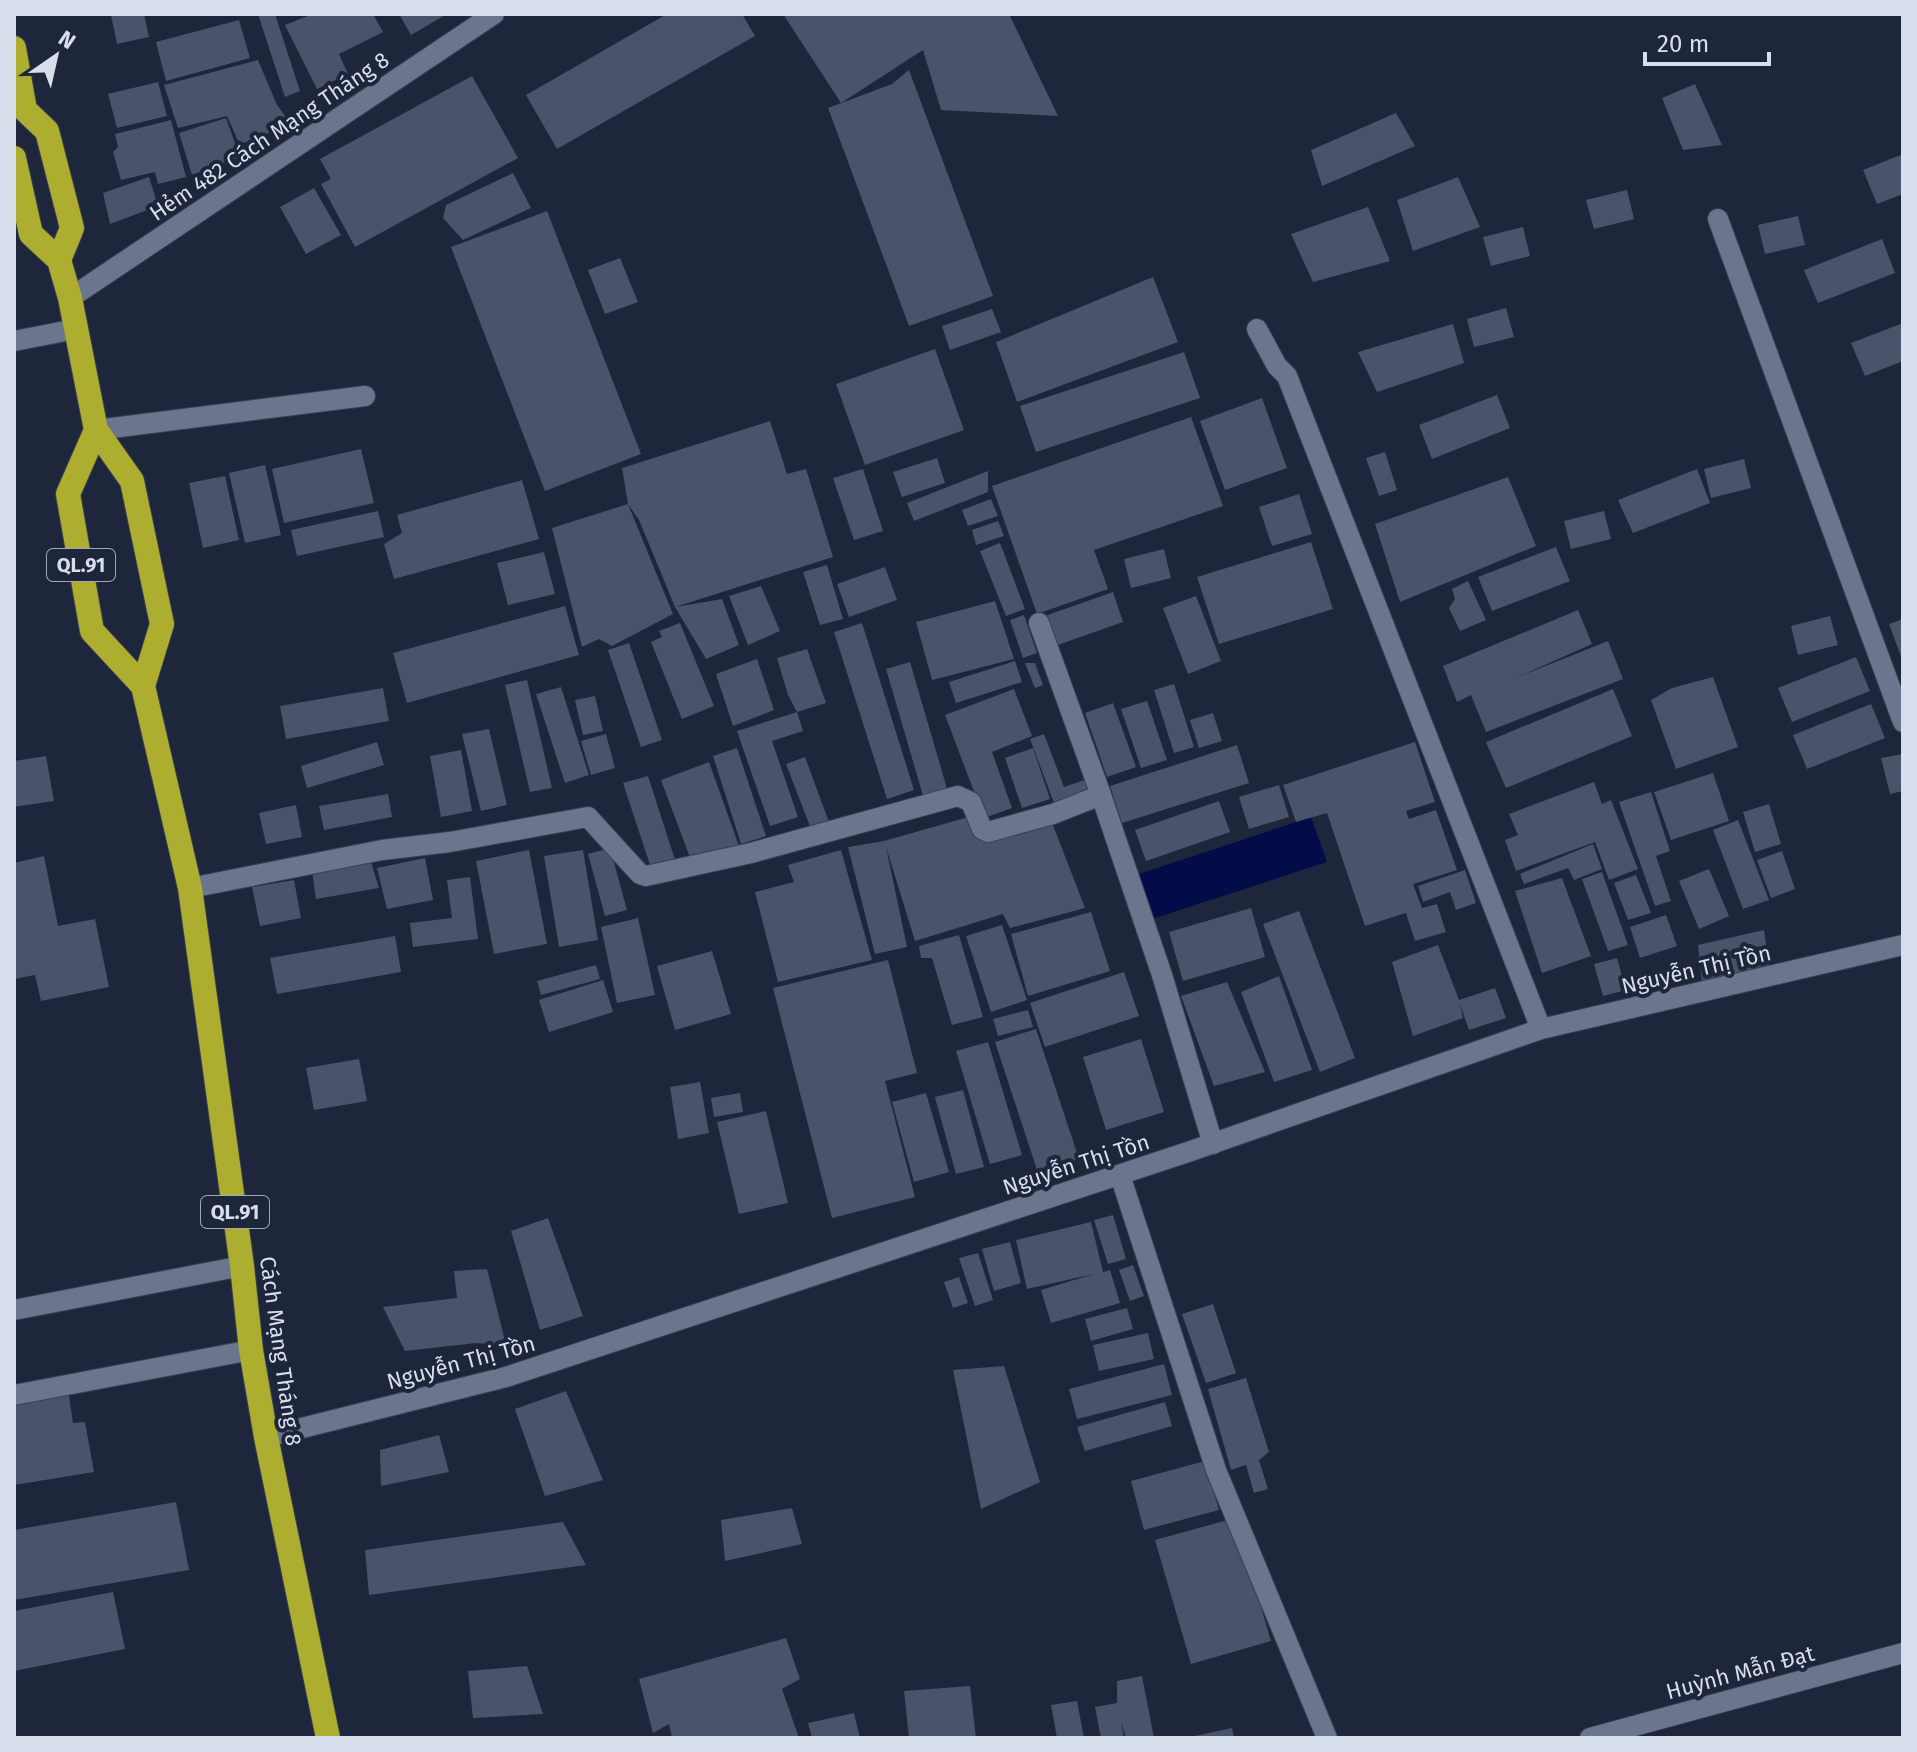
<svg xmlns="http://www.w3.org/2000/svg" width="1917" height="1752" viewBox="0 0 1917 1752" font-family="'Fira Sans',sans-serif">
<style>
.water{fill:#030b49}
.building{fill:#49536a}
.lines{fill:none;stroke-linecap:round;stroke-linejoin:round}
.minor-casing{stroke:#394051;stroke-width:22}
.highway-casing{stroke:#394051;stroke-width:26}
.minor{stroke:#6b768e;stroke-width:20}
.highway{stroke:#adad30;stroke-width:24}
.labels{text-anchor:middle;stroke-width:8;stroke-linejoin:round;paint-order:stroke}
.shield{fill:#1d263a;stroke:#a0a8b7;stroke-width:2}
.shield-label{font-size:20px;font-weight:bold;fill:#d8dfec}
.street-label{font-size:22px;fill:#d8dfec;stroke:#1d263a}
</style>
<rect width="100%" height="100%" fill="#1d263a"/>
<!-- water -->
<path class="water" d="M 1311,817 L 1327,862 L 1149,920 L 1133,876 Z"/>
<!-- building -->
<path class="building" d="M 144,14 L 149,37 L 117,44 L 111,15 Z
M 258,14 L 275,14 L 300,91 L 285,97 Z
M 313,14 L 373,14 L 383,32 L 339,54 L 348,74 L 317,89 L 285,25 Z
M 399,14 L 447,14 L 411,35 Z
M 667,14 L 742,14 L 755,36 L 557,149 L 526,95 Z
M 783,14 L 1009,14 L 1058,116 L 941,110 L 923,50 L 841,103 Z
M 239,20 L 250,58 L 166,81 L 156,42 Z
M 258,60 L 277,105 L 288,120 L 255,142 L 239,143 L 227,116 L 178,128 L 164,85 Z
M 909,70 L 993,296 L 909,326 L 828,108 L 892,84 Z
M 472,76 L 518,158 L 355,247 L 321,184 L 331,179 L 320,159 Z
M 158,82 L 167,116 L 117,128 L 108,94 Z
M 1695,84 L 1722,145 L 1683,150 L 1662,98 Z
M 1396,113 L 1415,146 L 1322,186 L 1311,150 Z
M 226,118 L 240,157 L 192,175 L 179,133 Z
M 171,120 L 186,177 L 158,184 L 155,172 L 121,180 L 113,152 L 118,147 L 115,134 Z
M 1903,154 L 1903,194 L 1877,204 L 1863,170 Z
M 513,173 L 531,208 L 463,240 L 443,218 L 446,205 Z
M 149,177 L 158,206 L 110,224 L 103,193 Z
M 1458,177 L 1480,227 L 1413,251 L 1397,200 Z
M 314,188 L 341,235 L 306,254 L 280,207 Z
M 1627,190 L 1634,219 L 1594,229 L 1586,200 Z
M 1368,207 L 1390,261 L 1313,282 L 1291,234 Z
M 547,211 L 641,454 L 545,491 L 451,247 Z
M 1798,216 L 1805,245 L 1765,254 L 1758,225 Z
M 1523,227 L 1530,256 L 1491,266 L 1483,237 Z
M 1882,239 L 1895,273 L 1818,303 L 1804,270 Z
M 620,258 L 638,302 L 605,314 L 588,270 Z
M 1153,277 L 1178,342 L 1017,402 L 996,342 Z
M 1506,308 L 1514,337 L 1474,347 L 1467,319 Z
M 992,309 L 1001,332 L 950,350 L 942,326 Z
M 1903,323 L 1903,361 L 1865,376 L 1851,343 Z
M 1453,324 L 1464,363 L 1377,392 L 1358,352 Z
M 935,349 L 964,430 L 865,465 L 836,384 Z
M 1184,352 L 1200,398 L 1036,452 L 1020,406 Z
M 1497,395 L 1510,428 L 1432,459 L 1419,425 Z
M 1262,398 L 1287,468 L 1225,490 L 1200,421 Z
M 1191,417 L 1223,506 L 1094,550 L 1108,589 L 1037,614 L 992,486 Z
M 770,421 L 787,474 L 806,469 L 833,557 L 675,607 L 639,520 L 628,504 L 673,614 L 612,646 L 599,639 L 582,647 L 552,528 L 628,504 L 622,468 Z
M 361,449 L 374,503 L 284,523 L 272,469 Z
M 1385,452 L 1397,490 L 1379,496 L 1366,458 Z
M 937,458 L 945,483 L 902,497 L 893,472 Z
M 1744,459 L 1751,488 L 1711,498 L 1704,469 Z
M 265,465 L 281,535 L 245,543 L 229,473 Z
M 863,469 L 883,531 L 854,540 L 833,478 Z
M 1697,469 L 1710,503 L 1633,533 L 1618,500 Z
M 988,471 L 988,492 L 914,521 L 907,503 Z
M 225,476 L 239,540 L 203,548 L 189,483 Z
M 1508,477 L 1536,546 L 1400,602 L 1375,524 Z
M 522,480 L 539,539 L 394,579 L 384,544 L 402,533 L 397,515 Z
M 1299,494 L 1312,534 L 1272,546 L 1259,507 Z
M 991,499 L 998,516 L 968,526 L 962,510 Z
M 378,511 L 384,537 L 297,556 L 291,530 Z
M 1604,511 L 1611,539 L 1571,549 L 1564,521 Z
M 998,521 L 1004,536 L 976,545 L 972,530 Z
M 1311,542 L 1333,609 L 1219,644 L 1197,577 Z
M 1000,543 L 1025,609 L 1006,616 L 980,551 Z
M 1556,547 L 1570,581 L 1492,611 L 1478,577 Z
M 1164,549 L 1171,578 L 1131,588 L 1124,559 Z
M 544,552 L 555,594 L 508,605 L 497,563 Z
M 827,565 L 843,619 L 820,625 L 803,572 Z
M 885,567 L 897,600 L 849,617 L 837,584 Z
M 1468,581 L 1486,620 L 1460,631 L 1449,608 L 1455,599 L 1452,589 Z
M 761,586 L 780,631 L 748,645 L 729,596 Z
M 1113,592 L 1123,622 L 1052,647 L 1042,617 Z
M 1196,596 L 1221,661 L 1188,674 L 1163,608 Z
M 722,599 L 739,645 L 706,659 L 675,607 Z
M 995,601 L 1014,659 L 932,680 L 916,622 Z
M 565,606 L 579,655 L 407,703 L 393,653 Z
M 1578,610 L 1592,644 L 1513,679 L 1608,641 L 1623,679 L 1486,732 L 1471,695 L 1457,702 L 1443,666 Z
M 1024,615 L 1037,653 L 1023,658 L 1010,620 Z
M 1830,616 L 1838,645 L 1798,655 L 1791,626 Z
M 1903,619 L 1903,662 L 1889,624 Z
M 680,623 L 714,706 L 682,719 L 651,642 L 662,637 L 659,631 Z
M 862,623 L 914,790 L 887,799 L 834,632 Z
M 629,643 L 662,740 L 641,747 L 608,650 Z
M 807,649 L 826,703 L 797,712 L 788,695 L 777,658 Z
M 1856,657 L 1870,691 L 1792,722 L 1778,688 Z
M 757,659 L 774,710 L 733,726 L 716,674 Z
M 1015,661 L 1022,682 L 956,703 L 949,682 Z
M 910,662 L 948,792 L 924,799 L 886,669 Z
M 1025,663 L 1035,663 L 1043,685 L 1035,688 Z
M 1713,677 L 1738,747 L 1676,769 L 1651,700 L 1672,688 Z
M 527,680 L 552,788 L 530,792 L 505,685 Z
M 1174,684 L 1194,747 L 1174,753 L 1154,690 Z
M 561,687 L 589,775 L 565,783 L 536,694 Z
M 383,688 L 389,721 L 286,739 L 280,706 Z
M 1014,689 L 1032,736 L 992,752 L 1012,808 L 984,818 L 945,715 Z
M 1613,689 L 1632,736 L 1506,788 L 1486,742 Z
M 595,696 L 603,731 L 583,735 L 575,700 Z
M 1147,701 L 1167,760 L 1141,768 L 1121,709 Z
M 1113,703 L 1136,767 L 1107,777 L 1085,713 Z
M 1871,704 L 1885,738 L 1807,769 L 1793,735 Z
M 797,712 L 803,731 L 772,741 L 798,817 L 770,826 L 737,731 Z
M 1213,713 L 1222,741 L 1199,748 L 1190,720 Z
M 489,729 L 507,805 L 481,811 L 462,734 Z
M 606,734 L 615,768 L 591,775 L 581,741 Z
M 1044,734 L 1064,787 L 1090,778 L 1095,793 L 1056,808 L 1030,739 Z
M 377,742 L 384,765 L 307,788 L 301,766 Z
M 1415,742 L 1435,802 L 1406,811 L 1409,819 L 1436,810 L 1457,870 L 1413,884 L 1422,908 L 1437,904 L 1446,932 L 1415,941 L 1406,913 L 1365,926 L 1327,813 L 1296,822 L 1283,785 Z
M 1237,745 L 1249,783 L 1122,823 L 1110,786 Z
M 737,748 L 766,836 L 741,844 L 713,756 Z
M 1033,748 L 1050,799 L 1022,808 L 1005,758 Z
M 461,750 L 472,811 L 441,817 L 430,756 Z
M 1903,754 L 1903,791 L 1890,794 L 1881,758 Z
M 46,756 L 54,801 L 14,807 L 14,761 Z
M 805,757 L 829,822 L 811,829 L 786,764 Z
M 709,762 L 739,846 L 692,863 L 661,780 Z
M 1713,773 L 1729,821 L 1671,840 L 1654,792 Z
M 648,776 L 676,863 L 652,871 L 623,783 Z
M 1594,782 L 1602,804 L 1611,800 L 1638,869 L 1609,880 L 1595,842 L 1516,871 L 1505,840 L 1518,835 L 1509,814 Z
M 1279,785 L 1289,817 L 1249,829 L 1239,797 Z
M 1651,792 L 1670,851 L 1656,856 L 1671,901 L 1655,906 L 1619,802 Z
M 388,794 L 392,817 L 324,830 L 319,806 Z
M 1219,801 L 1230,832 L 1146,861 L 1135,830 Z
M 1769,804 L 1781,844 L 1755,852 L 1743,812 Z
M 296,805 L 302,837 L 266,844 L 259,813 Z
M 972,816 L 979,840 L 1051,820 L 1085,908 L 1010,928 L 1003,914 L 915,941 L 886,847 L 907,947 L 875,954 L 848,847 L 884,841 Z
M 1738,820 L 1769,900 L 1743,909 L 1713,830 Z
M 1593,844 L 1602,869 L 1574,880 L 1568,868 L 1524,884 L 1520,874 Z
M 610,848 L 627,910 L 605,916 L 588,854 Z
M 529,850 L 547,944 L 494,954 L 476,861 Z
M 583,850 L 598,940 L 559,947 L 544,856 Z
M 841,850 L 872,960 L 778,982 L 755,892 L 794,882 L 788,865 Z
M 1782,851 L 1795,889 L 1771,898 L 1757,860 Z
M 44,856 L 58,926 L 95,919 L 109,987 L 41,1001 L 35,975 L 14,979 L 14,863 Z
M 425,858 L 433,900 L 387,909 L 377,868 Z
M 371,862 L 379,888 L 316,899 L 312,871 Z
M 1709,869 L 1729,916 L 1699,929 L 1679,881 Z
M 1465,870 L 1476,903 L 1456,910 L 1450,892 L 1423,902 L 1418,886 Z
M 1602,872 L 1628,945 L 1608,951 L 1582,879 Z
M 1636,875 L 1651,913 L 1628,920 L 1614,883 Z
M 470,877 L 478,939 L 413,947 L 410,923 L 452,918 L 447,880 Z
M 1562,878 L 1591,956 L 1542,973 L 1515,891 Z
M 294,880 L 301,918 L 260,926 L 252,887 Z
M 1251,908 L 1265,957 L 1183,981 L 1169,932 Z
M 1299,911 L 1355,1058 L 1320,1072 L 1263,924 Z
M 1091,912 L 1110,971 L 1028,996 L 1011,934 Z
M 1666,915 L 1677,946 L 1640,958 L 1630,927 Z
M 638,918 L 655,995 L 617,1003 L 601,927 Z
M 1002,925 L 1027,1000 L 991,1012 L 966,936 Z
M 1764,930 L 1769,965 L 1702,983 L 1698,945 Z
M 959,935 L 983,1017 L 952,1025 L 932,958 L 921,958 L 919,946 Z
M 395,936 L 401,972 L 277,994 L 270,958 Z
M 1438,945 L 1459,1000 L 1495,988 L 1506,1018 L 1469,1030 L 1460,1004 L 1463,1018 L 1413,1036 L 1392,962 Z
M 712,951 L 731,1014 L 675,1030 L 657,966 Z
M 1617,958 L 1626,990 L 1603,996 L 1594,964 Z
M 888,960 L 917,1073 L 885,1081 L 915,1197 L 832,1218 L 773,988 Z
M 596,965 L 600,979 L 541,995 L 537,981 Z
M 1124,972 L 1139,1016 L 1045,1047 L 1030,1003 Z
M 1279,976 L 1312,1070 L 1274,1082 L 1241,992 Z
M 603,980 L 613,1012 L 549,1032 L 539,1000 Z
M 1227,982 L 1265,1072 L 1214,1086 L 1181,996 Z
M 1028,1010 L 1033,1027 L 998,1036 L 993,1019 Z
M 1036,1029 L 1079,1159 L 1038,1173 L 995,1042 Z
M 1141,1039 L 1164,1112 L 1106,1130 L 1083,1057 Z
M 988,1042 L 1022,1155 L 990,1164 L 956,1051 Z
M 359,1059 L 367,1101 L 314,1110 L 306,1068 Z
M 700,1082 L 709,1133 L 678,1139 L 670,1087 Z
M 963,1090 L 984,1167 L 956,1174 L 935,1097 Z
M 740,1093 L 743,1112 L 714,1117 L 711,1098 Z
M 926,1093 L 949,1172 L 914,1182 L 892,1102 Z
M 766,1111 L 788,1203 L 739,1214 L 717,1122 Z
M 1113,1215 L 1126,1259 L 1108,1264 L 1094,1220 Z
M 548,1218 L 583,1316 L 540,1330 L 511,1231 Z
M 1091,1222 L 1103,1272 L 1110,1270 L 1120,1303 L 1051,1323 L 1041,1290 L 1094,1274 L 1027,1289 L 1016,1240 Z
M 1010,1242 L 1021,1283 L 994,1291 L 982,1249 Z
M 978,1253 L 993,1300 L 975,1306 L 959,1258 Z
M 1133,1265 L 1144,1296 L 1130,1301 L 1119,1270 Z
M 487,1269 L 506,1345 L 476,1343 L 405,1351 L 383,1307 L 457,1298 L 454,1271 Z
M 959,1277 L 968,1303 L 953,1308 L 944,1282 Z
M 1213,1304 L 1236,1373 L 1206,1383 L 1182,1314 Z
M 1127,1308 L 1133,1329 L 1091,1341 L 1085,1319 Z
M 1148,1333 L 1154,1359 L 1099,1371 L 1093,1345 Z
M 1164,1364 L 1172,1395 L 1077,1419 L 1069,1389 Z
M 1004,1366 L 1040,1482 L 981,1509 L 953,1370 Z
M 1246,1378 L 1269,1452 L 1259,1460 L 1268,1489 L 1254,1493 L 1246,1465 L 1231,1470 L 1208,1389 Z
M 68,1389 L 73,1423 L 85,1422 L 94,1472 L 14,1485 L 14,1397 Z
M 566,1391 L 603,1480 L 545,1496 L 515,1409 Z
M 1165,1402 L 1172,1426 L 1085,1451 L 1077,1427 Z
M 439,1435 L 449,1472 L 381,1486 L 380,1450 Z
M 1205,1461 L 1219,1510 L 1144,1530 L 1131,1481 Z
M 176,1502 L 189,1570 L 14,1600 L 14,1530 Z
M 792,1508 L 802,1544 L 725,1561 L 721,1520 Z
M 1235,1518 L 1271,1641 L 1191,1664 L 1155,1540 Z
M 563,1522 L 586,1565 L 369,1595 L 365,1550 Z
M 113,1592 L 125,1649 L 14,1671 L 14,1611 Z
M 786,1638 L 800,1679 L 782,1689 L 799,1738 L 672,1738 L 669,1724 L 653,1733 L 639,1679 Z
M 527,1666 L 543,1714 L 473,1718 L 468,1671 Z
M 1142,1676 L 1154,1738 L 1126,1738 L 1121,1721 L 1124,1738 L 1101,1738 L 1095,1707 L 1117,1703 L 1117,1681 Z
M 970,1686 L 976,1738 L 909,1738 L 904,1691 Z
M 1077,1701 L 1084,1738 L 1057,1738 L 1051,1705 Z
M 854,1713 L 860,1738 L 812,1738 L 808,1723 Z
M 1232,1728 L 1234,1738 L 1190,1738 L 1190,1737 Z"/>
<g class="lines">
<!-- minor casing -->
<g class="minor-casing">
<path id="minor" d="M 1718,219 L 1903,722
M 70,298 L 494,14
M 1257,329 L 1277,366 L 1287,376 L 1541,1029
M 14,341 L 76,329
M 96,430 L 365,396
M 1039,623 L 1101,795
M 190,888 L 382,850 L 450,842 L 588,817 L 640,874 L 646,876 L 751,853 L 958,796 L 971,802 L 982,829 L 988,832 L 1053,814 L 1101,795 L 1162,975 L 1213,1144
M 1120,1175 L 1216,1470 L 1327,1738
M 14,1310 L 242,1266
M 14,1395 L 251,1350
M 266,1437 L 506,1377 L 1188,1152 L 1541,1029 L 1903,945
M 1590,1738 L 1903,1653"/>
</g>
<!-- highway casing -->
<g class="highway-casing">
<path id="highway" d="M 14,48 L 25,110 L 47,131 L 72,228 L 59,260
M 14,158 L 31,234 L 59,260 L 70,298 L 96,430 L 132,481 L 162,624 L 143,686 L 190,888 L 242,1266 L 251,1350 L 266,1437 L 328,1738
M 96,430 L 68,494 L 92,631 L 143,686"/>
</g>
<!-- minor -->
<use href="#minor" class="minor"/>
<!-- highway -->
<use href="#highway" class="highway"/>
</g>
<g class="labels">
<!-- shield labels -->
<g class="shield">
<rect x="47" y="549" width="68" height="32" rx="6"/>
<rect x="201" y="1196" width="68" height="32" rx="6"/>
</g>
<g class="shield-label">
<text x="81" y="572">QL.91</text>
<text x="235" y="1219">QL.91</text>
</g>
<!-- street labels -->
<g class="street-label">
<text transform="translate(269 136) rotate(-34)" y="8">Hẻm 482 Cách Mạng Tháng 8</text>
<text transform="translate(1696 969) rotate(-13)" y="8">Nguyễn Thị Tồn</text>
<text transform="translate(1076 1164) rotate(-18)" y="8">Nguyễn Thị Tồn</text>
<text transform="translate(281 1351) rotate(82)" y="8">Cách Mạng Tháng 8</text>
<text transform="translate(461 1362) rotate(-15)" y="8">Nguyễn Thị Tồn</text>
<text transform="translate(1740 1672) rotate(-15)" y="8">Huỳnh Mẫn Đạt</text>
</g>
</g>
<!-- border -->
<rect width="1917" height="1752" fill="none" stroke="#d8dfec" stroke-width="32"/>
<!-- north arrow -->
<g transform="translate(56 56) rotate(34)" stroke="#1d263a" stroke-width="6" paint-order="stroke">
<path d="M0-6L14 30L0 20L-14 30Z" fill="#d8dfec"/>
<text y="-12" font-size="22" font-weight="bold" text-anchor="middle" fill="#d8dfec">N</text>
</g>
<!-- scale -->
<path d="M1645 52v12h124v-12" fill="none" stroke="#d8dfec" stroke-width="4"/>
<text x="1657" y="52" font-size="24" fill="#d8dfec" stroke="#1d263a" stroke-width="6" paint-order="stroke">20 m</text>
</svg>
